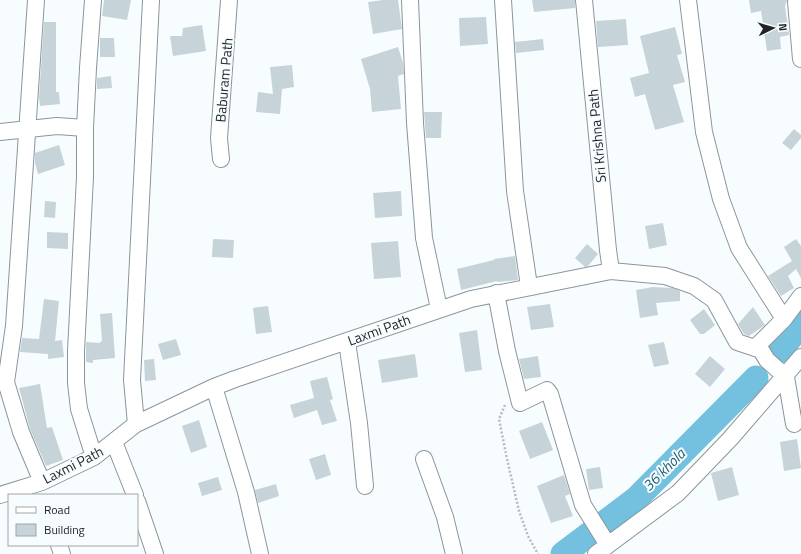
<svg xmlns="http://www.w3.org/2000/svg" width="801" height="554" viewBox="0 0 801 554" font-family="'Titillium Web',sans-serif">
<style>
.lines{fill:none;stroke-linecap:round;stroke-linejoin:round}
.river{stroke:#73c0df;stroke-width:25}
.building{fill:#c6d3d8}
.street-casing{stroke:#8a969b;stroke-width:18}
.path{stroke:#b6bcbe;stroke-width:2.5;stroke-dasharray:2 2;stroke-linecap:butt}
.street{stroke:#fff;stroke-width:16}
.labels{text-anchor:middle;stroke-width:4;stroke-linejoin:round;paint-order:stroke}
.street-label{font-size:14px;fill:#1f2325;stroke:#f7fdff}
.water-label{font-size:15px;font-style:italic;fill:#236076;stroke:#f7fdff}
</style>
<rect width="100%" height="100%" fill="#f7fdff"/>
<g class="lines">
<!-- river -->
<path class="river" d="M 781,350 L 801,324
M 563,554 L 636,499 L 756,378"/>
</g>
<!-- building -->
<path class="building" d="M 104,0 L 131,0 L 127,20 L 102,16 Z
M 383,0 L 398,0 L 402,29 L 373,34 L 368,2 Z
M 532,0 L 575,0 L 575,8 L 534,12 Z
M 749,0 L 787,0 L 785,6 L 789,35 L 780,37 L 781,49 L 767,51 L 761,11 L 751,13 Z
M 486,17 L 488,44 L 460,46 L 459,18 Z
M 626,19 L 628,45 L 598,47 L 596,21 Z
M 44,22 L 56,22 L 56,92 L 59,92 L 60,104 L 40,106 L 39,98 Z
M 202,25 L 206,51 L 173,56 L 170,36 L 182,36 L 183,28 Z
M 675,27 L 682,54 L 677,55 L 685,82 L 673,85 L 684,122 L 655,130 L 645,94 L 635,97 L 630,78 L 649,73 L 640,36 Z
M 100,38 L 114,38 L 115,57 L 100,57 Z
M 543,39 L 544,50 L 516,53 L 515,42 Z
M 398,47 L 403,63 L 404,74 L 398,76 L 401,109 L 372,112 L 370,89 L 361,59 Z
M 292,65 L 294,87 L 282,89 L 280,114 L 256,112 L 258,92 L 273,94 L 270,67 Z
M 111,76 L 112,88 L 97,89 L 97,78 Z
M 424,112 L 442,112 L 441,138 L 426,138 Z
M 794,129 L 801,135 L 801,138 L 791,150 L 782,143 Z
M 59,145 L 65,165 L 38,174 L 35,163 L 35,153 Z
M 401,191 L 402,216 L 375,218 L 373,193 Z
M 45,201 L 56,202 L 55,218 L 44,217 Z
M 663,223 L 667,245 L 649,249 L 645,226 Z
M 47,232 L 68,233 L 68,249 L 47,248 Z
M 213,239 L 234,240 L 233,258 L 212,257 Z
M 796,239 L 801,246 L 801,278 L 796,269 L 788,276 L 794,288 L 781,296 L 768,276 L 792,261 L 784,247 Z
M 398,241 L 401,277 L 374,279 L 371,243 Z
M 587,244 L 598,254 L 588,266 L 585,267 L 575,258 Z
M 515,256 L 518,280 L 497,282 L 497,281 L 461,290 L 457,269 L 494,260 L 494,259 Z
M 653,287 L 672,288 L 680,291 L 680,301 L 656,303 L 658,315 L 640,318 L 636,290 Z
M 44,299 L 59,301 L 55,341 L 62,340 L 64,357 L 48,359 L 48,354 L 20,352 L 22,338 L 39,339 Z
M 550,304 L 554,327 L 531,330 L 527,307 Z
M 268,306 L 272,332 L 256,334 L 253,308 Z
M 753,307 L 765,325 L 749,336 L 744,334 L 738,324 Z
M 704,309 L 715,325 L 704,334 L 700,334 L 690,320 Z
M 112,313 L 115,358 L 93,360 L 93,363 L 86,362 L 86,342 L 100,343 L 100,342 L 102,341 L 100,314 Z
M 477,330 L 482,370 L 465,372 L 459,333 Z
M 176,339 L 181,355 L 163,360 L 158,344 Z
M 664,342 L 669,364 L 654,367 L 648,345 Z
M 415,354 L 418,377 L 382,383 L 378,360 Z
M 538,356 L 541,377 L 524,379 L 519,359 Z
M 710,356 L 725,369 L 710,387 L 695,374 Z
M 154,359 L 156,380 L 145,381 L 144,360 Z
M 327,377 L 333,399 L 330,400 L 337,421 L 322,425 L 317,410 L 294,418 L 290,405 L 314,398 L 310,381 Z
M 40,384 L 47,428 L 52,427 L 63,460 L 46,466 L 30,429 L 19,388 Z
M 199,420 L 207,447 L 191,453 L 182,426 Z
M 542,422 L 553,450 L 530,459 L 519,431 Z
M 797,439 L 801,468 L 784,471 L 780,442 Z
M 325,454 L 331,475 L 316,480 L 309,459 Z
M 600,467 L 603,488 L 589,490 L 586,469 Z
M 732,467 L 739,495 L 718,501 L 711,473 Z
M 564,475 L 570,494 L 565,496 L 573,516 L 551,523 L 537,486 Z
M 218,477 L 222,490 L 202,496 L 198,483 Z
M 276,484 L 279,496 L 258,503 L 255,490 Z"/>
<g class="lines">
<!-- street casing -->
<g class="street-casing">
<path id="street" d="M 36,0 L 14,326 L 6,382 L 21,432 L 42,482
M 93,0 L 88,68 L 85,128 L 85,177 L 76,351 L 76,383 L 79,409 L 94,457
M 410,0 L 415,123 L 424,238 L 439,309
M 503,0 L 515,191 L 529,286
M 584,0 L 608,250 L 611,271
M 688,0 L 704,132 L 721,199 L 739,248 L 784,319
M 796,2 L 801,59
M 0,132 L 57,126 L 85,128
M 221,159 L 219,138 L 229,0
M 496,293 L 507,351 L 520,403 L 547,390 L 550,394 L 583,505 L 608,545
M 347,342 L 359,423 L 365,486
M 755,348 L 784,319 L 801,296
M 214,387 L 246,492 L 260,554
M 136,424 L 132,380 L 151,0
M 114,442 L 135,495
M 424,459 L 445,517 L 454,554
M 0,495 L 42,482 L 94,457 L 136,424 L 214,387 L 235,379 L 471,299 L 611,271 L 665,276 L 694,286 L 714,300 L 737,342 L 761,350 L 767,360 L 786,377 L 794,424
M 137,501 L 155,554
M 59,545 L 62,554
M 596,554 L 678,493 L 730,439 L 801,357"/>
</g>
<!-- path -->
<path class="path" d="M 505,405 L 499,419 L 507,459 L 519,511 L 528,536 L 538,554"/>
<!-- street -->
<use href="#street" class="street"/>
</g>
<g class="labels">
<!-- street labels -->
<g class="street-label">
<text transform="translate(224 80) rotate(-85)" y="5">Baburam Path</text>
<text transform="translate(597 136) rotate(-95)" y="5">Sri Krishna Path</text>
<text transform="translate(379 330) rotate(-20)" y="5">Laxmi Path</text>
<text transform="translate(73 465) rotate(-27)" y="5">Laxmi Path</text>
</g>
<!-- water labels -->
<g class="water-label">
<text transform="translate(664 470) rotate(-45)" y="5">36 khola</text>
</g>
</g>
<!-- legend -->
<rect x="8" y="494" width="130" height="52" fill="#f7fdff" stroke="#a1a6a8"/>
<rect x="16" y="507" width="20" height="6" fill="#ffffff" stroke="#a1a6a8"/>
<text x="44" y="514" font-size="12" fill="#1f2325">Road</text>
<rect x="16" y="524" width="20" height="12" fill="#c6d3d8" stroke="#a1a6a8"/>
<text x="44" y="534" font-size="12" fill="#1f2325">Building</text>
<!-- north arrow -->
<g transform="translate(773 28) rotate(85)" stroke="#f7fdff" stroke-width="3" paint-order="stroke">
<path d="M0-3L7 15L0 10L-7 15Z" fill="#1f2325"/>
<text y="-6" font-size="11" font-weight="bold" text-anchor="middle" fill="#1f2325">N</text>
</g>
</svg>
